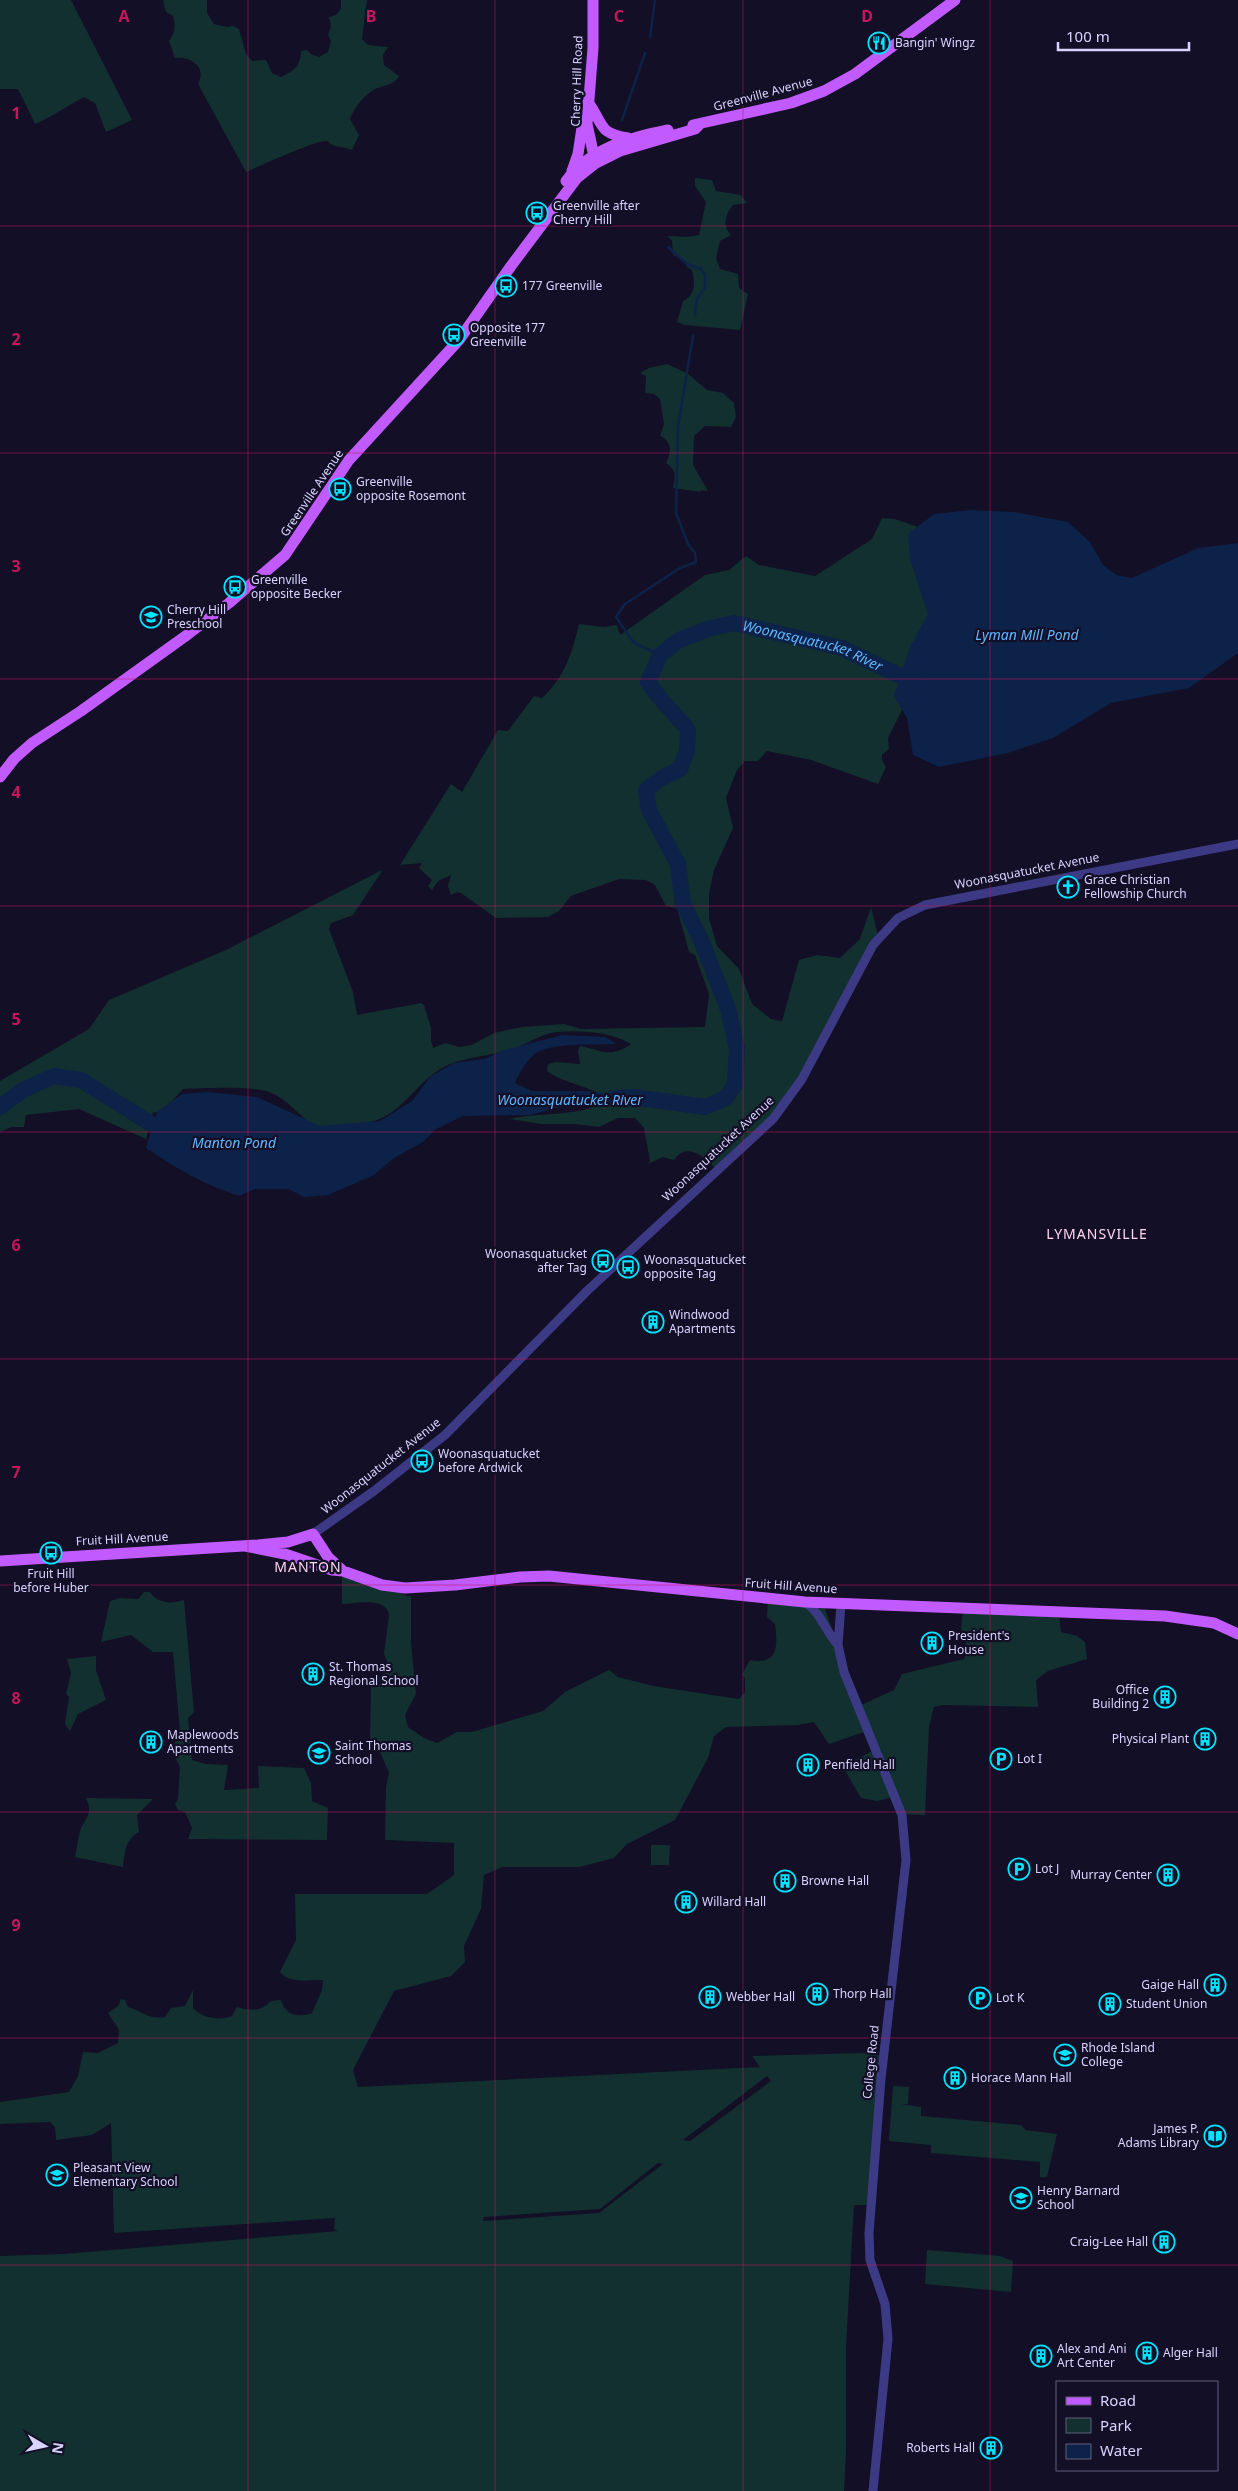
<svg xmlns="http://www.w3.org/2000/svg" width="1238" height="2491" viewBox="0 0 1238 2491" font-family="'Noto Sans',sans-serif">
<style>
.green{fill:#12302f;fill-rule:evenodd}
.water{fill:#0c2248}
.lines{fill:none;stroke-linecap:round;stroke-linejoin:round}
.stream{stroke:#0c2248;stroke-width:2.5}
.river{stroke:#0c2248;stroke-width:16}
.minor{stroke:#3d3a85;stroke-width:9}
.major{stroke:#c25bff;stroke-width:11}
.grid{fill:none;stroke:#c2185b;stroke-width:1;stroke-opacity:0.55}
.labels{text-anchor:middle;stroke-width:4.5;stroke-linejoin:round;paint-order:stroke}
.poi-label{font-size:12px;fill:#d9d4ff;stroke:#130f26;text-anchor:start}
.street-label{font-size:12px;fill:#d9d4ff;stroke:#130f26}
.water-label{font-size:14px;font-style:italic;fill:#62b6ff;stroke:#130f26}
.neighbourhood-label{font-size:14px;letter-spacing:1px;fill:#ffd6f0;stroke:#130f26}
.grid-label{font-size:16px;text-anchor:middle;font-weight:bold;fill:#c2185b;stroke:#130f26;stroke-width:4.5;stroke-linejoin:round;paint-order:stroke}
</style>
<rect width="100%" height="100%" fill="#130f26"/>
<!-- green -->
<path class="green" d="M 0,0 L 71,0 L 132,120 L 106,132 L 95,103 L 84,97 C 67,106 52,117 35,124 L 18,89 L 0,89 Z
M 163,0 L 207,0 L 207,13 L 214,24 L 227,27 L 233,26 L 239,29 L 246,54 L 252,61 L 266,60 L 272,73 L 281,77 C 295,70 300,67 301,51 L 307,50 L 311,54 L 319,57 L 328,52 L 331,41 L 328,35 L 331,26 L 329,17 L 336,15 L 341,9 L 341,0 L 367,0 L 362,39 L 368,45 L 388,47 L 383,55 L 384,65 L 399,76 C 394,86 383,85 375,89 C 364,95 354,108 350,119 L 359,135 L 352,150 C 346,147 340,148 333,145 C 331,145 329,142 327,141 C 318,139 257,167 246,172 L 198,84 C 207,67 191,56 175,58 L 169,41 C 175,33 176,26 173,16 L 166,12 Z
M 695,178 L 712,180 L 716,191 L 741,195 L 747,203 L 733,205 C 725,215 722,225 731,235 L 720,241 L 716,258 L 720,269 L 738,274 L 739,288 L 748,294 L 740,330 L 685,325 L 677,322 L 683,301 C 696,295 695,282 692,270 L 687,267 L 683,259 L 673,255 L 672,240 L 667,236 L 687,237 L 699,235 L 706,202 L 695,186 Z
M 667,364 L 687,373 L 707,390 L 723,393 L 734,403 L 736,417 L 731,427 L 705,426 L 694,436 L 693,465 L 708,491 L 700,490 L 701,492 L 673,488 C 675,477 677,470 666,463 C 671,452 673,442 660,436 L 664,424 L 660,399 L 654,394 L 645,393 L 646,376 L 640,373 L 649,368 Z
M 882,518 L 895,519 L 918,527 L 931,629 L 903,708 L 888,738 L 889,749 L 882,755 L 882,760 L 886,767 L 878,784 L 811,760 L 767,751 L 758,761 L 745,761 L 737,770 L 726,798 L 733,828 L 714,870 L 709,894 L 709,918 L 717,946 L 739,969 L 752,1004 L 771,1019 L 782,1021 L 799,960 L 817,955 L 840,958 L 860,939 L 871,907 L 878,935 L 813,1058 L 769,1121 L 716,1169 C 705,1157 687,1141 674,1160 L 663,1157 L 648,1164 L 650,1161 L 644,1128 L 635,1118 L 618,1118 L 599,1127 L 575,1124 L 541,1124 L 510,1119 C 538,1112 577,1117 602,1103 L 600,1094 C 584,1085 561,1082 547,1071 L 548,1064 L 556,1062 L 580,1064 L 578,1050 L 580,1046 C 602,1050 609,1059 631,1044 C 611,1032 581,1030 557,1032 C 543,1033 529,1043 515,1048 C 490,1057 457,1056 436,1072 C 414,1087 401,1113 374,1121 C 356,1126 329,1136 312,1124 C 296,1113 286,1097 266,1091 C 249,1086 202,1088 183,1089 L 164,1110 L 153,1113 L 146,1139 L 79,1109 L 26,1115 L 24,1127 L 12,1127 L 0,1132 L 0,1081 L 89,1029 L 109,1000 L 226,950 L 380,871 L 382,871 L 353,915 L 331,923 L 329,929 L 353,992 L 357,1015 L 421,1003 L 424,1005 L 431,1028 L 431,1040 L 433,1048 L 446,1043 L 459,1047 L 472,1045 L 494,1033 L 522,1027 L 564,1024 L 581,1029 L 705,1027 L 709,994 L 695,955 L 689,952 L 677,908 L 666,906 L 655,885 L 646,880 L 619,879 L 571,896 L 559,911 L 548,917 L 496,918 L 461,893 L 457,892 L 451,895 L 448,886 L 451,875 L 438,881 L 432,890 L 428,886 L 432,880 L 419,868 L 422,863 L 400,865 L 451,784 L 462,792 L 498,730 L 508,731 L 534,696 L 542,698 C 565,677 572,653 579,624 L 604,627 L 617,625 L 620,635 L 705,575 L 729,570 L 746,556 L 759,565 L 815,576 L 872,539 Z
M 342,1575 L 397,1587 L 402,1594 L 411,1597 L 411,1643 L 416,1694 L 405,1715 L 408,1727 L 424,1738 L 437,1743 L 457,1732 L 472,1732 L 543,1711 L 565,1692 L 609,1670 L 618,1677 L 653,1686 L 739,1699 L 745,1692 L 745,1678 L 742,1674 L 750,1660 C 778,1666 778,1646 775,1624 L 767,1617 L 768,1601 L 823,1603 L 859,1706 L 894,1690 L 902,1674 L 964,1659 L 968,1650 L 961,1628 L 963,1609 L 1059,1614 L 1061,1632 L 1077,1636 L 1085,1642 L 1087,1659 L 1048,1671 L 1036,1680 L 1038,1707 L 944,1705 L 934,1707 L 929,1727 L 925,1815 L 898,1814 L 893,1797 L 877,1801 L 861,1798 L 843,1767 L 877,1748 L 870,1730 L 829,1744 L 814,1722 L 798,1725 L 726,1727 L 714,1736 L 708,1758 L 675,1820 L 627,1844 L 614,1858 L 580,1867 L 502,1867 L 484,1875 L 481,1909 L 464,1946 L 465,1962 L 451,1976 L 394,1991 L 353,2070 L 358,2087 L 760,2067 L 752,2056 L 862,2053 L 879,2055 L 869,2205 L 854,2205 L 846,2346 L 846,2451 L 844,2491 L 0,2491 L 0,2256 L 64,2254 L 338,2231 L 334,2229 L 335,2218 L 114,2233 L 111,2123 L 92,2135 L 56,2140 L 55,2127 L 50,2122 L 0,2124 L 0,2102 L 69,2092 L 78,2076 L 83,2052 L 98,2053 L 118,2043 L 119,2030 L 108,2013 L 118,2006 L 121,1999 L 125,2000 L 128,2007 C 142,2011 149,2020 165,2017 L 171,2008 L 185,2006 L 193,1990 L 193,2008 C 202,2018 219,2021 232,2016 L 237,2007 C 250,2011 261,2012 271,2001 L 281,2000 C 285,2015 298,2018 312,2013 L 322,1990 L 323,1980 C 308,1980 290,1984 280,1972 L 296,1940 L 295,1894 L 427,1894 L 454,1875 L 454,1843 L 385,1840 L 386,1787 L 389,1773 L 377,1745 L 370,1742 L 371,1683 L 383,1675 L 387,1661 L 384,1654 L 389,1615 C 386,1596 355,1604 342,1604 ZM 767,2076 L 771,2081 L 690,2141 L 683,2140 ZM 658,2163 L 663,2164 L 599,2213 L 483,2221 L 484,2217 L 600,2209 Z
M 144,1592 L 150,1592 C 158,1604 171,1604 184,1600 L 194,1712 L 188,1718 L 192,1760 L 206,1764 L 228,1765 L 224,1790 L 259,1788 L 258,1766 L 304,1768 L 311,1783 L 312,1801 L 328,1808 L 327,1840 L 188,1839 L 192,1828 L 185,1812 L 178,1810 L 175,1804 L 178,1799 L 180,1767 L 172,1750 L 180,1732 L 173,1652 L 153,1652 L 131,1635 L 101,1642 L 110,1601 L 120,1598 L 138,1599 Z
M 96,1656 L 96,1670 L 106,1700 L 78,1714 L 70,1731 L 65,1724 L 69,1697 L 66,1694 L 71,1673 L 67,1659 Z
M 86,1798 L 153,1799 L 137,1815 L 139,1832 C 125,1839 125,1853 123,1867 L 75,1857 C 77,1848 78,1837 81,1828 C 87,1816 93,1813 86,1798 Z
M 651,1845 L 670,1845 L 669,1865 L 651,1865 Z
M 893,2086 L 909,2087 L 908,2104 L 901,2104 L 921,2107 L 921,2116 L 1021,2125 L 1026,2130 L 1057,2134 L 1047,2177 L 1040,2177 L 1040,2162 L 931,2153 L 931,2145 L 889,2141 Z
M 927,2250 L 1000,2256 L 1013,2261 L 1011,2292 L 925,2284 Z"/>
<!-- water -->
<path class="water" d="M 970,510 L 1014,512 L 1068,522 L 1090,542 L 1103,565 L 1116,575 L 1132,578 L 1198,548 L 1238,543 L 1238,653 L 1189,688 L 1111,703 L 1053,738 L 1008,753 L 939,767 L 913,755 L 907,718 L 894,696 L 910,647 L 928,614 L 910,559 L 908,534 L 934,514 Z
M 563,1035 L 605,1037 L 617,1044 C 595,1045 562,1043 542,1050 C 530,1054 520,1072 515,1083 L 532,1091 L 589,1091 L 634,1097 L 555,1108 L 531,1115 L 463,1116 L 436,1129 L 423,1142 L 394,1158 L 374,1175 L 328,1195 L 304,1197 L 288,1189 L 255,1189 L 239,1196 C 205,1185 175,1168 146,1148 L 157,1112 L 182,1094 L 208,1092 L 257,1097 L 320,1126 L 380,1121 L 412,1101 L 431,1076 L 454,1063 L 484,1059 L 504,1050 Z"/>
<g class="lines">
<!-- stream -->
<path class="stream" d="M 650,37 L 655,0
M 622,120 L 645,53
M 668,247 L 687,264 L 701,269 L 705,275 L 705,288 L 697,299 L 695,315
M 660,655 L 634,643 L 616,617 L 625,604 L 680,568 L 696,562 L 695,553 L 688,544 L 676,513 L 678,426 L 693,336"/>
<!-- river -->
<g class="river">
<path id="s1" d="M 614,1098 L 634,1097 L 705,1107 L 726,1098 L 735,1084 L 737,1048 L 728,1009 L 702,942 L 683,904 L 678,864 L 649,810 L 646,790 L 660,779 L 680,769 L 687,751 L 688,730 C 675,713 660,701 648,682 L 660,655 L 679,640 L 708,629 L 734,623 L 842,648 L 900,676 L 922,670"/>
<path d="M 0,1107 L 23,1090 L 54,1076 L 81,1080 L 153,1125 L 172,1132"/>
</g>
<!-- minor -->
<path class="minor" d="M 313,1534 L 374,1491 L 445,1435 L 587,1291 L 773,1119 L 802,1079 L 873,945 L 898,918 L 925,905 L 1238,844
M 805,1602 C 822,1614 825,1631 838,1645
M 841,1604 L 838,1645 L 844,1672 L 902,1815 L 906,1860 L 881,2079 L 869,2233 L 870,2260 L 885,2304 L 888,2339 L 873,2491"/>
<!-- major -->
<path class="major" d="M 593,0 L 593,48 L 587,124 L 595,161
M 588,102 C 604,124 597,133 628,138
M 693,125 L 791,103 L 824,91 L 855,74 L 955,0
M 572,171 L 578,154 L 583,121
M 566,181 C 591,148 629,138 668,130
M 0,777 L 14,759 L 32,743 L 81,711 L 187,635 L 229,603 L 285,555 L 349,460 L 459,340 L 511,266 L 577,178 L 596,163 L 620,151 L 695,129 L 699,125
M 245,1546 L 285,1554 L 332,1570 L 343,1571 L 382,1585 L 405,1588 L 455,1585 L 520,1577 L 549,1576 L 805,1602 L 1165,1616 L 1214,1623 L 1238,1634
M 0,1561 L 258,1545 L 288,1542 L 313,1534 L 328,1557 L 343,1571"/>
</g>
<!-- grid -->
<path class="grid" d="M 248,0 L 248,2491M 495,0 L 495,2491M 743,0 L 743,2491M 990,0 L 990,2491M 0,226 L 1238,226M 0,453 L 1238,453M 0,679 L 1238,679M 0,906 L 1238,906M 0,1132 L 1238,1132M 0,1359 L 1238,1359M 0,1585 L 1238,1585M 0,1812 L 1238,1812M 0,2038 L 1238,2038M 0,2265 L 1238,2265"/>
<!-- icons -->
<defs>
<g id="restaurant-ring" transform="scale(1.125)"><circle r="9.5" fill="#130f26" stroke="#00e5ff" stroke-width="1.5"/><path d="M-5-6h1v4h1v-4h1v4h1v-4h1v5L-1.5 .5V6h-2V.5L-5-1ZM5-6V6H3V1.5H1.5Q1.5-4 5-6Z" fill="#00e5ff"/></g>
<g id="bus-ring" transform="scale(1.125)"><circle r="9.5" fill="#130f26" stroke="#00e5ff" stroke-width="1.5"/><path d="M-5-6H5V4H4V6H2V4H-2V6H-4V4H-5ZM-3.5-4V0h7V-4ZM-3.5 1.2v1.5H-2V1.2ZM2 1.2v1.5H3.5V1.2Z" fill="#00e5ff"/></g>
<g id="school-ring" transform="scale(1.125)"><circle r="9.5" fill="#130f26" stroke="#00e5ff" stroke-width="1.5"/><path d="M0-5L7-2L0 1L-7-2ZM-4 1L0 2.5L4 1V4Q0 6-4 4Z" fill="#00e5ff"/></g>
<g id="church-ring" transform="scale(1.125)"><circle r="9.5" fill="#130f26" stroke="#00e5ff" stroke-width="1.5"/><path d="M-1.2-6h2.4v3.5h3.3v2.4h-3.3V6h-2.4V-.1h-3.3v-2.4h3.3Z" fill="#00e5ff"/></g>
<g id="building-ring" transform="scale(1.125)"><circle r="9.5" fill="#130f26" stroke="#00e5ff" stroke-width="1.5"/><path d="M-4-6H4V6H1V3H-1V6H-4ZM-2.5-4.3h1.7v1.8h-1.7ZM.8-4.3h1.7v1.8H.8ZM-2.5-1h1.7V.8h-1.7ZM.8-1h1.7V.8H.8Z" fill="#00e5ff"/></g>
<g id="parking-ring" transform="scale(1.125)"><circle r="9.5" fill="#130f26" stroke="#00e5ff" stroke-width="1.5"/><path d="M-3.5-5.5H1a3.5 3.5 0 0 1 0 7H-1V5.5H-3.5ZM-1-3.4V-.6H.8a1.4 1.4 0 0 0 0-2.8Z" fill="#00e5ff"/></g>
<g id="university-ring" transform="scale(1.125)"><circle r="9.5" fill="#130f26" stroke="#00e5ff" stroke-width="1.5"/><path d="M0-5L7-2L0 1L-7-2ZM-4 1L0 2.5L4 1V4Q0 6-4 4Z" fill="#00e5ff"/></g>
<g id="library-ring" transform="scale(1.125)"><circle r="9.5" fill="#130f26" stroke="#00e5ff" stroke-width="1.5"/><path d="M-6-4Q-3-5.5-.7-3.5V5Q-3 3-6 4ZM6-4Q3-5.5 .7-3.5V5Q3 3 6 4Z" fill="#00e5ff"/></g>
</defs>
<g fill-rule="evenodd">
<use href="#restaurant-ring" x="879" y="43"/>
<use href="#bus-ring" x="537" y="213"/>
<use href="#bus-ring" x="506" y="286"/>
<use href="#bus-ring" x="454" y="335"/>
<use href="#bus-ring" x="340" y="489"/>
<use href="#bus-ring" x="235" y="587"/>
<use href="#school-ring" x="151" y="617"/>
<use href="#church-ring" x="1068" y="887"/>
<use href="#bus-ring" x="603" y="1261"/>
<use href="#bus-ring" x="628" y="1267"/>
<use href="#building-ring" x="653" y="1322"/>
<use href="#bus-ring" x="422" y="1461"/>
<use href="#bus-ring" x="51" y="1553"/>
<use href="#building-ring" x="932" y="1643"/>
<use href="#building-ring" x="313" y="1674"/>
<use href="#building-ring" x="1165" y="1697"/>
<use href="#building-ring" x="1205" y="1739"/>
<use href="#building-ring" x="151" y="1742"/>
<use href="#school-ring" x="319" y="1753"/>
<use href="#parking-ring" x="1001" y="1759"/>
<use href="#building-ring" x="808" y="1765"/>
<use href="#parking-ring" x="1019" y="1869"/>
<use href="#building-ring" x="1168" y="1875"/>
<use href="#building-ring" x="785" y="1881"/>
<use href="#building-ring" x="686" y="1902"/>
<use href="#building-ring" x="1215" y="1985"/>
<use href="#building-ring" x="817" y="1994"/>
<use href="#building-ring" x="710" y="1997"/>
<use href="#parking-ring" x="980" y="1998"/>
<use href="#building-ring" x="1110" y="2004"/>
<use href="#university-ring" x="1065" y="2055"/>
<use href="#building-ring" x="955" y="2078"/>
<use href="#library-ring" x="1215" y="2136"/>
<use href="#school-ring" x="57" y="2175"/>
<use href="#school-ring" x="1021" y="2198"/>
<use href="#building-ring" x="1164" y="2242"/>
<use href="#building-ring" x="1147" y="2353"/>
<use href="#building-ring" x="1041" y="2356"/>
<use href="#building-ring" x="991" y="2448"/>
</g>
<g class="labels">
<!-- poi labels -->
<g class="poi-label">
<text x="895" y="47">Bangin' Wingz</text>
<text x="553" y="210">Greenville after<tspan x="553" dy="14">Cherry Hill</tspan></text>
<text x="522" y="290">177 Greenville</text>
<text x="470" y="332">Opposite 177<tspan x="470" dy="14">Greenville</tspan></text>
<text x="356" y="486">Greenville<tspan x="356" dy="14">opposite Rosemont</tspan></text>
<text x="251" y="584">Greenville<tspan x="251" dy="14">opposite Becker</tspan></text>
<text x="167" y="614">Cherry Hill<tspan x="167" dy="14">Preschool</tspan></text>
<text x="1084" y="884">Grace Christian<tspan x="1084" dy="14">Fellowship Church</tspan></text>
<text x="587" y="1258" text-anchor="end">Woonasquatucket<tspan x="587" dy="14">after Tag</tspan></text>
<text x="644" y="1264">Woonasquatucket<tspan x="644" dy="14">opposite Tag</tspan></text>
<text x="669" y="1319">Windwood<tspan x="669" dy="14">Apartments</tspan></text>
<text x="438" y="1458">Woonasquatucket<tspan x="438" dy="14">before Ardwick</tspan></text>
<text x="51" y="1578" text-anchor="middle">Fruit Hill<tspan x="51" dy="14">before Huber</tspan></text>
<text x="948" y="1640">President's<tspan x="948" dy="14">House</tspan></text>
<text x="329" y="1671">St. Thomas<tspan x="329" dy="14">Regional School</tspan></text>
<text x="1149" y="1694" text-anchor="end">Office<tspan x="1149" dy="14">Building 2</tspan></text>
<text x="167" y="1739">Maplewoods<tspan x="167" dy="14">Apartments</tspan></text>
<text x="1189" y="1743" text-anchor="end">Physical Plant</text>
<text x="335" y="1750">Saint Thomas<tspan x="335" dy="14">School</tspan></text>
<text x="1017" y="1763">Lot I</text>
<text x="824" y="1769">Penfield Hall</text>
<text x="1035" y="1873">Lot J</text>
<text x="1152" y="1879" text-anchor="end">Murray Center</text>
<text x="801" y="1885">Browne Hall</text>
<text x="702" y="1906">Willard Hall</text>
<text x="1199" y="1989" text-anchor="end">Gaige Hall</text>
<text x="833" y="1998">Thorp Hall</text>
<text x="726" y="2001">Webber Hall</text>
<text x="996" y="2002">Lot K</text>
<text x="1126" y="2008">Student Union</text>
<text x="1081" y="2052">Rhode Island<tspan x="1081" dy="14">College</tspan></text>
<text x="971" y="2082">Horace Mann Hall</text>
<text x="1199" y="2133" text-anchor="end">James P.<tspan x="1199" dy="14">Adams Library</tspan></text>
<text x="73" y="2172">Pleasant View<tspan x="73" dy="14">Elementary School</tspan></text>
<text x="1037" y="2195">Henry Barnard<tspan x="1037" dy="14">School</tspan></text>
<text x="1148" y="2246" text-anchor="end">Craig-Lee Hall</text>
<text x="1057" y="2353">Alex and Ani<tspan x="1057" dy="14">Art Center</tspan></text>
<text x="1163" y="2357">Alger Hall</text>
<text x="975" y="2452" text-anchor="end">Roberts Hall</text>
</g>
<!-- street labels -->
<g class="street-label">
<text transform="translate(577 81) rotate(-88)" y="4">Cherry Hill Road</text>
<text transform="translate(763 94) rotate(-15)" y="4">Greenville Avenue</text>
<text transform="translate(312 493) rotate(-56)" y="4">Greenville Avenue</text>
<text transform="translate(1027 871) rotate(-11)" y="4">Woonasquatucket Avenue</text>
<text transform="translate(718 1149) rotate(-43)" y="4">Woonasquatucket Avenue</text>
<text transform="translate(381 1466) rotate(-38)" y="4">Woonasquatucket Avenue</text>
<text transform="translate(122 1539) rotate(-3)" y="4">Fruit Hill Avenue</text>
<text transform="translate(791 1586) rotate(4)" y="4">Fruit Hill Avenue</text>
<text transform="translate(871 2062) rotate(-84)" y="4">College Road</text>
</g>
<!-- water labels -->
<g class="water-label">
<text x="1027" y="640">Lyman Mill Pond</text>
<text dy="5" stroke="none"><textPath href="#s1" startOffset="780">Woonasquatucket River</textPath></text>
<text x="570" y="1105">Woonasquatucket River</text>
<text x="234" y="1148">Manton Pond</text>
</g>
<!-- neighbourhood labels -->
<g class="neighbourhood-label">
<text x="1097" y="1239">LYMANSVILLE</text>
<text x="308" y="1572">MANTON</text>
</g>
</g>
<g class="grid-label">
<text x="124" y="22">A</text>
<text x="371" y="22">B</text>
<text x="619" y="22">C</text>
<text x="867" y="22">D</text>
<text x="16" y="119">1</text>
<text x="16" y="345">2</text>
<text x="16" y="572">3</text>
<text x="16" y="798">4</text>
<text x="16" y="1025">5</text>
<text x="16" y="1251">6</text>
<text x="16" y="1478">7</text>
<text x="16" y="1704">8</text>
<text x="16" y="1931">9</text>
</g>
<!-- legend -->
<rect x="1056" y="2381" width="162" height="90" fill="#130f26" stroke="#625e7d"/>
<rect x="1066" y="2397" width="25" height="8" fill="#c25bff" stroke="#625e7d"/>
<text x="1100" y="2406" font-size="15" fill="#d9d4ff">Road</text>
<rect x="1066" y="2418" width="25" height="15" fill="#12302f" stroke="#625e7d"/>
<text x="1100" y="2431" font-size="15" fill="#d9d4ff">Park</text>
<rect x="1066" y="2444" width="25" height="15" fill="#0c2248" stroke="#625e7d"/>
<text x="1100" y="2456" font-size="15" fill="#d9d4ff">Water</text>
<!-- north arrow -->
<g transform="translate(45 2446) rotate(99)" stroke="#130f26" stroke-width="4" paint-order="stroke">
<path d="M0-4L9 19L0 12L-9 19Z" fill="#d9d4ff"/>
<text y="-8" font-size="14" font-weight="bold" text-anchor="middle" fill="#d9d4ff">N</text>
</g>
<!-- scale -->
<path d="M1058 42v8h131v-8" fill="none" stroke="#d9d4ff" stroke-width="2.5"/>
<text x="1066" y="42" font-size="15" fill="#d9d4ff" stroke="#130f26" stroke-width="4" paint-order="stroke">100 m</text>
</svg>
